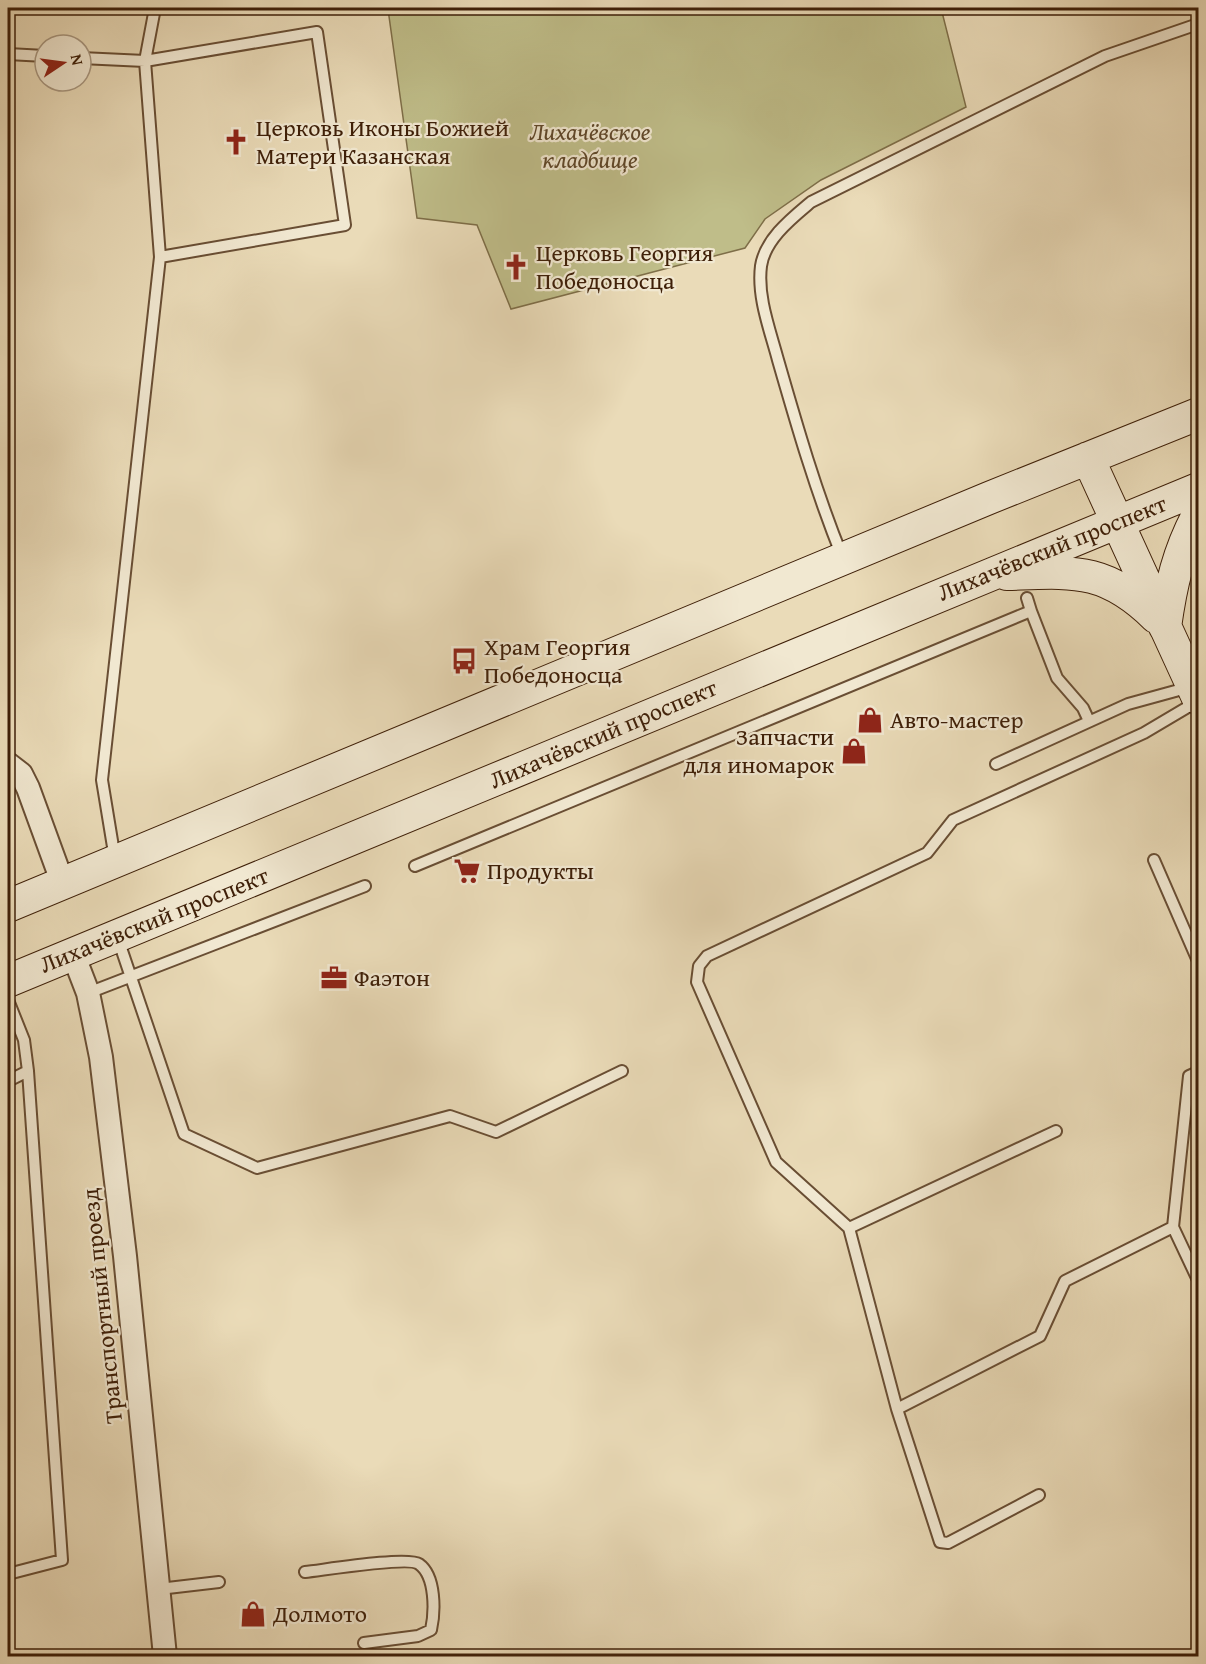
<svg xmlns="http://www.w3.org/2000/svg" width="1206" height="1664" viewBox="0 0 1206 1664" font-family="'Gentium Book Plus',serif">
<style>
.green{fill:#bfbd89;stroke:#7e6e48;stroke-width:1.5}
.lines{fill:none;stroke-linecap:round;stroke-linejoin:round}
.service-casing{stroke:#694e34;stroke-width:14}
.minor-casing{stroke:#694e34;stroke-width:26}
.secondary-casing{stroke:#3e1f08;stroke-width:34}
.service{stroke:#f1e8d1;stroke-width:10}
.minor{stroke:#f1e8d1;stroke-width:22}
.secondary{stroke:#f1e8d1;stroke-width:32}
.labels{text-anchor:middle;stroke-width:4.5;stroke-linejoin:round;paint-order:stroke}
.poi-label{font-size:24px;fill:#3e1f08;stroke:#f1e8d1;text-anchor:start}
.park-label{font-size:24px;font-style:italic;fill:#5e4628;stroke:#f1e8d1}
.street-label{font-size:24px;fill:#3e1f08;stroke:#f1e8d1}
</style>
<rect width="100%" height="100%" fill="#eadbb8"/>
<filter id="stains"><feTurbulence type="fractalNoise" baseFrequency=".00333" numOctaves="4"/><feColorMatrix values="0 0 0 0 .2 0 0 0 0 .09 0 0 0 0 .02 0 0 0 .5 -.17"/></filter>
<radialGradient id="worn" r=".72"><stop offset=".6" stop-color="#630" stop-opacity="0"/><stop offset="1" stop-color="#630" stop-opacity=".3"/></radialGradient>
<!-- green -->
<path class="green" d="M 393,8 L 941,8 L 966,107 L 821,180 L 765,219 L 745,248 L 511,309 L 477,225 L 417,218 L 388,9 Z"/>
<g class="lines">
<!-- service casing -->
<g class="service-casing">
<path id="service" d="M 8,54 L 45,56
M 81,58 L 145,61 L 317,32 L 345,225 L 160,257
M 842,556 C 816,492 797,426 778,360 C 770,330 757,297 761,266 C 765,239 792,218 811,202 L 1105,56 L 1198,24
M 1031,611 L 1057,678 L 1083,708 L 1089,721
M 1198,701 L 1144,733 L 953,820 L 927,853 L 707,956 L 699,966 L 697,982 L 776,1162 L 849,1228 L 897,1409 L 1040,1336 L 1065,1281 L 1173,1227 L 1189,1076 L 1198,1072
M 996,764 L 1128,704 L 1190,687
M 115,859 L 102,780 L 160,257 L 145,61 L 155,8
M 1154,860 L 1198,961
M 415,866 L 1031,611 L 1027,598
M 118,939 L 184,1134 L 257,1168 L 450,1116 L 496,1132 L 622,1071
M 88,993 L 365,886
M 8,1000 L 24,1040 L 28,1071 L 62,1560 L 8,1574
M 8,1081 L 28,1071
M 1173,1227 L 1198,1280
M 849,1228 L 1056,1131
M 897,1409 L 940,1542 L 948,1543 L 1039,1495
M 305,1572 C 324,1570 408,1556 419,1564 C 436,1576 435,1612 431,1630 L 418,1636 L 364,1643
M 159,1589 L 219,1582"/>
</g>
<!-- minor casing -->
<g class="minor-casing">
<path id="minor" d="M 8,764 L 21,774 L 28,788 L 63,884
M 73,954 L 88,993 L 101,1057 L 125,1256 L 165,1656"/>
</g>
<!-- secondary casing -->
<g class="secondary-casing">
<path id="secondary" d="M 1088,458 L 1198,698
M 1007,574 C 1073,572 1105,567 1156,617
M 1165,627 C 1171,584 1178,553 1198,515
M 8,906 L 989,498 L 1198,414
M 8,981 L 1198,489"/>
</g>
<!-- service -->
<use href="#service" class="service"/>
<!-- minor -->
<use href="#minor" class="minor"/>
<!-- secondary -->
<use href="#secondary" class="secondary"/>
</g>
<!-- icons -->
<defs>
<g id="church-bare" transform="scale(2.07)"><path d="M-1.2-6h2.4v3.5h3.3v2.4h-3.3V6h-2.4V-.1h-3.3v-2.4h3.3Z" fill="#8f2418" stroke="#f1e8d1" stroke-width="2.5" paint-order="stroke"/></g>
<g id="bus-bare" transform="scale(2.07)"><path d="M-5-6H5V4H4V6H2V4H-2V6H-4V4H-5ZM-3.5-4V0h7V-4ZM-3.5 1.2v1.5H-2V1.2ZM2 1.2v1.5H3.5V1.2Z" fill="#8f2418" stroke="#f1e8d1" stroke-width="2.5" paint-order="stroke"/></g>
<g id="shop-bare" transform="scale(2.07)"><path d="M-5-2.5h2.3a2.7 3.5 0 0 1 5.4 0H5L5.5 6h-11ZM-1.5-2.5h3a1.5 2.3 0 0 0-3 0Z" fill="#8f2418" stroke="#f1e8d1" stroke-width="2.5" paint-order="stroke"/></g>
<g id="supermarket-bare" transform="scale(2.07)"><path d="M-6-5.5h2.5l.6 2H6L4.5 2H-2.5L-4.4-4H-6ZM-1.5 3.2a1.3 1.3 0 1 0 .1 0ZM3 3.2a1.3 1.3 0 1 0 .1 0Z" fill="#8f2418" stroke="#f1e8d1" stroke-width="2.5" paint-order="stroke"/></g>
<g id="office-bare" transform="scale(2.07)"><path d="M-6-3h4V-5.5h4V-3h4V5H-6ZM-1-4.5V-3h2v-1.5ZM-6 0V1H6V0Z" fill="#8f2418" stroke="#f1e8d1" stroke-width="2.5" paint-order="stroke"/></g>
</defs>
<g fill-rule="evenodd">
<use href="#church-bare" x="236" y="142"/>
<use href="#church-bare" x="516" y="267"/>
<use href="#bus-bare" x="464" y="661"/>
<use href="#shop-bare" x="870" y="720"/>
<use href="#shop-bare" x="854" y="751"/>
<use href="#supermarket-bare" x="467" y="871"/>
<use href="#office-bare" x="334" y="978"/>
<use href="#shop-bare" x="253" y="1614"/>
</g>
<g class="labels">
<!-- poi labels -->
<g class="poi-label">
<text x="256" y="136">Церковь Иконы Божией<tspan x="256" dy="28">Матери Казанская</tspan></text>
<text x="536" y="261">Церковь Георгия<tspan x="536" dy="28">Победоносца</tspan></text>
<text x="484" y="655">Храм Георгия<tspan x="484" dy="28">Победоносца</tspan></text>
<text x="890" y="728">Авто-мастер</text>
<text x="834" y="745" text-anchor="end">Запчасти<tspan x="834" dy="28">для иномарок</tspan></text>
<text x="487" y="879">Продукты</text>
<text x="354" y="986">Фаэтон</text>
<text x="273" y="1622">Долмото</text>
</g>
<!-- park labels -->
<g class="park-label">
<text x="590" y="140">Лихачёвское<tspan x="590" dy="28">кладбище</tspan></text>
</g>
<!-- street labels -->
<g class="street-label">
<text transform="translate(1052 548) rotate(-22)" y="8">Лихачёвский проспект</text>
<text transform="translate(603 734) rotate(-23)" y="8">Лихачёвский проспект</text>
<text transform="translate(154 920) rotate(-22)" y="8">Лихачёвский проспект</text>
<text transform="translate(102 1306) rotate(-96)" y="8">Транспортный проезд</text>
</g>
</g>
<!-- margin -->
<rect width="1206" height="1664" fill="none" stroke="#eadbb8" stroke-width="30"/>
<rect x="9" y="9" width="1188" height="1646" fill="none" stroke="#3e1f08" stroke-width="3"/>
<rect x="15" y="15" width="1176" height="1634" fill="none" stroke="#3e1f08" stroke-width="1.5"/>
<!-- north arrow -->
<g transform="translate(63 63) rotate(77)"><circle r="28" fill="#f1e8d1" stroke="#a99881" stroke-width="1.5"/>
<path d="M0-4.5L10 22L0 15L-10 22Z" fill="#8f2418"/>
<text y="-9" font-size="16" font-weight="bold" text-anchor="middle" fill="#3e1f08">N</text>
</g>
<rect width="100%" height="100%" filter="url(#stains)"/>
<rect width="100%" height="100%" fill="url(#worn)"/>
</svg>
